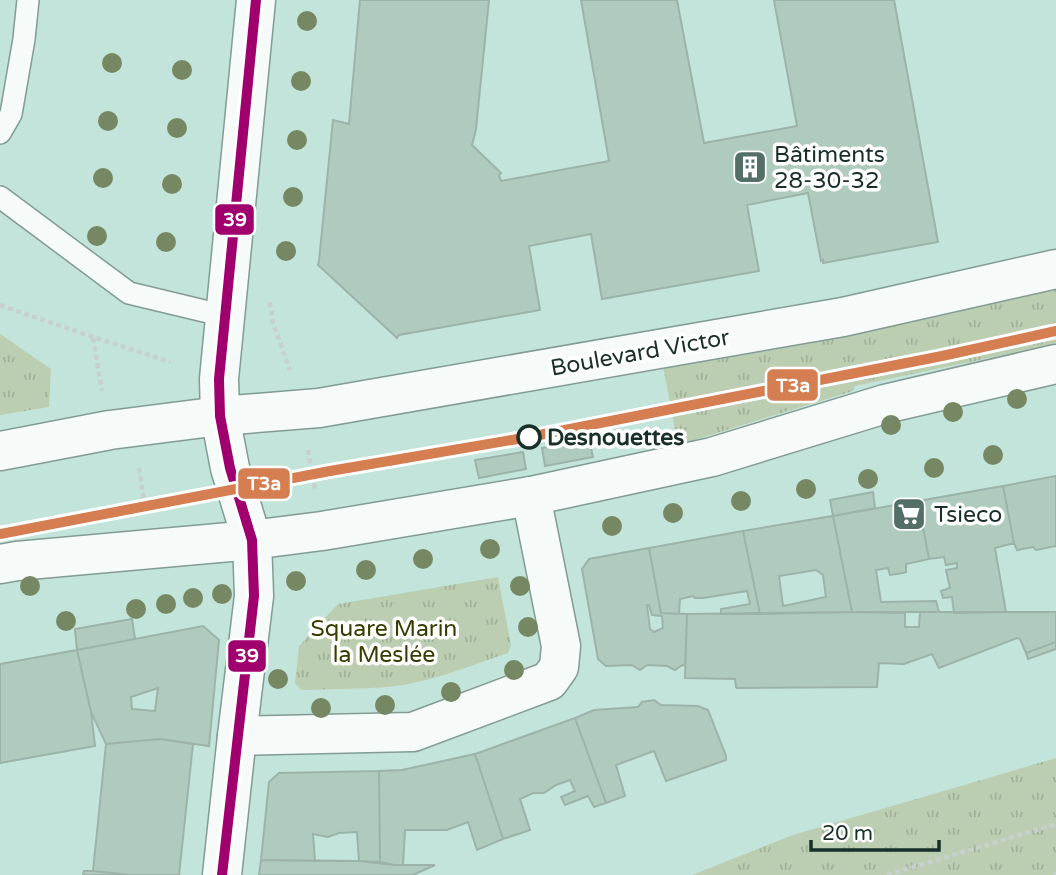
<svg xmlns="http://www.w3.org/2000/svg" width="1056" height="875" viewBox="0 0 1056 875" font-family="'Varela Round',sans-serif">
<style>
.grass{fill:url(#grass-tufts)}
.building{fill:#afcbbe;stroke:#9cb3a9;stroke-width:2;fill-rule:evenodd}
.lines{fill:none;stroke-linecap:round;stroke-linejoin:round}
.service-casing{stroke:#829b94;stroke-width:24}
.minor-casing{stroke:#829b94;stroke-width:41}
.tertiary-casing{stroke:#829b94;stroke-width:41}
.secondary-casing{stroke:#829b94;stroke-width:41}
.primary-casing{stroke:#829b94;stroke-width:41}
.path{stroke:#c6d0cc;stroke-width:4.5;stroke-dasharray:5 3.5;stroke-linecap:butt}
.service{stroke:#f6fbf9;stroke-width:21}
.minor{stroke:#f6fbf9;stroke-width:38}
.tertiary{stroke:#f6fbf9;stroke-width:38}
.secondary{stroke:#f6fbf9;stroke-width:38}
.primary{stroke:#f6fbf9;stroke-width:38}
.bus-1-casing{stroke:#fff;stroke-width:16}
.bus-1{stroke:#a0006e;stroke-width:10}
.tram-1-casing{stroke:#fff;stroke-width:16}
.tram-1{stroke:#d57e52;stroke-width:10}
.tree{fill:#768863}
.stop-dot{fill:#fff;stroke:#19302a;stroke-width:3.5}
.labels{text-anchor:middle;stroke-width:7;stroke-linejoin:round;paint-order:stroke}
.poi-label{font-size:23px;fill:#19302a;stroke:#fff;text-anchor:start}
.street-label{font-size:23px;fill:#19302a;stroke:#fff}
.stop-label{font-size:23px;font-weight:bold;fill:#19302a;stroke:#fff;text-anchor:start}
.park-label{font-size:23px;fill:#373c01;stroke:#fff}
.line-badge{stroke:#fff;stroke-width:2.5}
.badge-label{font-size:19px;text-anchor:middle;font-weight:bold;fill:#fff}
</style>
<defs>
<pattern id="grass-tufts" width="24" height="20" patternUnits="userSpaceOnUse" patternTransform="scale(1.75)"><rect width="24" height="20" fill="#bcceb2"/><path d="M3 7l-1-3M5 7V3M7 7l1-3M15 17l-1-3M17 17v-4M19 17l1-3" fill="none" stroke="#a1b199"/></pattern>
</defs>
<rect width="100%" height="100%" fill="#c3e4da"/>
<!-- grass -->
<path class="grass" d="M 1056,289 L 1056,344 L 855,386 L 853,391 L 678,445 L 663,366 L 944,315 Z
M 0,334 L 51,369 L 49,407 L 0,415 Z
M 498,577 L 511,645 L 508,653 C 469,666 429,683 388,687 C 359,689 329,689 301,690 L 295,683 L 299,646 L 338,604 Z
M 1056,758 L 1056,875 L 692,875 L 793,835 Z"/>
<!-- building -->
<path class="building" d="M 360,0 L 489,0 L 476,129 L 472,145 L 501,173 L 499,175 L 501,181 L 609,161 L 581,0 L 677,0 L 704,143 L 797,126 L 774,0 L 894,0 L 938,242 L 823,263 L 823,260 L 821,261 L 808,193 L 747,205 L 759,271 L 602,299 L 591,234 L 529,246 L 540,310 L 399,335 L 397,338 L 318,265 L 319,261 L 333,120 L 349,124 Z
M 589,439 L 593,457 L 545,466 L 542,448 Z
M 523,452 L 526,469 L 479,478 L 475,460 Z
M 1056,476 L 1056,546 L 1036,550 L 1033,547 L 1017,550 L 1014,543 L 1003,486 Z
M 1003,486 L 1014,543 L 995,548 L 1006,612 L 954,613 L 952,597 L 943,598 L 941,591 L 950,588 L 946,570 L 957,568 L 957,563 L 946,565 L 944,557 L 929,559 L 918,501 Z
M 873,492 L 875,508 L 833,516 L 830,500 Z
M 918,501 L 929,559 L 906,564 L 906,572 L 903,573 L 890,575 L 888,568 L 876,570 L 881,602 L 936,601 L 939,612 L 852,612 L 833,516 Z
M 833,516 L 852,612 L 760,614 L 743,531 ZM 816,570 L 823,575 L 826,597 L 783,606 L 779,576 Z
M 743,531 L 760,614 L 721,614 L 721,609 L 750,604 L 747,591 L 703,598 L 695,598 L 693,596 L 680,599 L 679,614 L 661,613 L 649,548 Z
M 649,548 L 661,613 L 687,614 L 685,666 L 682,665 L 675,670 L 667,666 L 647,665 L 640,670 L 632,665 L 606,666 L 598,659 L 582,569 L 589,559 ZM 647,605 L 649,605 L 652,615 L 662,616 L 663,628 L 654,632 L 650,629 Z
M 852,612 L 905,613 L 905,627 L 919,627 L 920,612 L 1056,612 L 1056,642 L 1026,653 L 1020,639 L 1017,638 L 939,668 L 932,654 L 904,664 L 879,663 L 877,687 L 737,688 L 736,687 L 735,679 L 685,678 L 687,614 Z
M 132,619 L 135,639 L 77,650 L 75,629 Z
M 203,626 L 219,640 L 209,746 L 160,739 L 106,744 L 91,712 L 77,650 ZM 158,688 L 155,711 L 132,709 L 131,697 Z
M 1056,642 L 1056,649 L 1028,659 L 1026,653 Z
M 77,650 L 91,712 L 95,746 L 0,763 L 0,664 Z
M 654,700 L 661,705 L 698,706 L 708,710 L 726,756 L 726,760 L 666,781 L 654,751 L 616,765 L 625,796 L 606,803 L 575,718 L 594,710 L 638,707 L 642,702 Z
M 575,718 L 606,803 L 594,807 L 588,796 L 565,805 L 561,797 L 575,791 L 570,780 L 556,785 L 544,793 L 533,793 L 520,799 L 530,830 L 503,839 L 475,754 Z
M 160,739 L 193,744 L 179,875 L 131,875 L 93,871 L 106,744 Z
M 475,754 L 503,839 L 477,850 L 468,822 L 447,830 L 405,830 L 403,865 L 394,865 L 380,862 L 379,771 L 402,770 Z
M 379,771 L 380,862 L 359,861 L 357,832 L 339,833 L 328,837 L 313,834 L 315,861 L 261,860 L 269,782 L 279,773 Z
M 261,860 L 359,861 L 394,865 L 435,865 L 413,875 L 259,875 Z
M 84,871 L 93,871 L 131,875 L 83,875 Z"/>
<g class="lines">
<!-- service casing -->
<g class="service-casing">
<path id="service" d="M 0,133 L 11,114 L 24,39 L 28,0
M 0,197 L 129,293 L 225,316"/>
</g>
<!-- minor casing -->
<g class="minor-casing">
<path id="minor" d="M 237,736 L 413,732 L 549,681 L 559,667 L 561,646 L 531,496"/>
</g>
<!-- tertiary casing -->
<g class="tertiary-casing">
<path id="tertiary" d="M 222,875 L 237,736 L 254,596 L 252,540"/>
</g>
<!-- secondary casing -->
<g class="secondary-casing">
<path id="secondary" d="M 252,540 L 230,468 L 220,416 L 219,379 L 256,0"/>
</g>
<!-- primary casing -->
<g class="primary-casing">
<path id="primary" d="M 0,451 L 110,430 L 220,416 L 319,408 L 843,317 L 1056,269
M 0,564 L 17,561 L 252,540 L 322,531 L 531,496 L 712,457 L 885,404 L 1056,364"/>
</g>
<!-- path -->
<path class="path" d="M 270,302 L 273,323 L 290,370
M 0,305 L 93,337 L 171,362
M 93,338 L 102,391
M 308,450 L 315,490
M 139,468 L 145,508
M 887,875 L 1056,824
M 1053,875 L 1056,874"/>
<!-- service -->
<use href="#service" class="service"/>
<!-- minor -->
<use href="#minor" class="minor"/>
<!-- tertiary -->
<use href="#tertiary" class="tertiary"/>
<!-- secondary -->
<use href="#secondary" class="secondary"/>
<!-- primary -->
<use href="#primary" class="primary"/>
<!-- bus-1 casing -->
<g class="bus-1-casing">
<path id="bus-1" d="M 222,875 L 254,596 L 252,540 L 230,468 L 220,416 L 219,379 L 256,0"/>
</g>
<!-- bus-1 -->
<use href="#bus-1" class="bus-1"/>
<!-- tram-1 casing -->
<g class="tram-1-casing">
<path id="tram-1" d="M 0,534 L 330,471 L 529,437 L 942,356 L 1056,331"/>
</g>
<!-- tram-1 -->
<use href="#tram-1" class="tram-1"/>
</g>
<!-- trees -->
<g class="tree">
<circle cx="307" cy="21" r="10"/>
<circle cx="112" cy="63" r="10"/>
<circle cx="182" cy="70" r="10"/>
<circle cx="301" cy="81" r="10"/>
<circle cx="108" cy="121" r="10"/>
<circle cx="177" cy="128" r="10"/>
<circle cx="297" cy="140" r="10"/>
<circle cx="103" cy="178" r="10"/>
<circle cx="172" cy="184" r="10"/>
<circle cx="293" cy="197" r="10"/>
<circle cx="97" cy="236" r="10"/>
<circle cx="166" cy="242" r="10"/>
<circle cx="286" cy="251" r="10"/>
<circle cx="1017" cy="399" r="10"/>
<circle cx="953" cy="412" r="10"/>
<circle cx="891" cy="425" r="10"/>
<circle cx="993" cy="455" r="10"/>
<circle cx="934" cy="468" r="10"/>
<circle cx="868" cy="479" r="10"/>
<circle cx="806" cy="489" r="10"/>
<circle cx="741" cy="501" r="10"/>
<circle cx="673" cy="513" r="10"/>
<circle cx="612" cy="526" r="10"/>
<circle cx="490" cy="549" r="10"/>
<circle cx="423" cy="559" r="10"/>
<circle cx="366" cy="570" r="10"/>
<circle cx="296" cy="581" r="10"/>
<circle cx="30" cy="586" r="10"/>
<circle cx="520" cy="586" r="10"/>
<circle cx="222" cy="594" r="10"/>
<circle cx="193" cy="598" r="10"/>
<circle cx="166" cy="604" r="10"/>
<circle cx="136" cy="609" r="10"/>
<circle cx="66" cy="621" r="10"/>
<circle cx="528" cy="627" r="10"/>
<circle cx="514" cy="670" r="10"/>
<circle cx="278" cy="679" r="10"/>
<circle cx="451" cy="692" r="10"/>
<circle cx="385" cy="705" r="10"/>
<circle cx="321" cy="708" r="10"/>
</g>
<!-- icons -->
<defs>
<g id="building-square" transform="scale(1.75)"><rect x="-9" y="-9" width="18" height="18" rx="4" fill="#546f68" stroke="#fff"/><path d="M-4-6H4V6H1V3H-1V6H-4ZM-2.5-4.3h1.7v1.8h-1.7ZM.8-4.3h1.7v1.8H.8ZM-2.5-1h1.7V.8h-1.7ZM.8-1h1.7V.8H.8Z" fill="#fff"/></g>
<g id="supermarket-square" transform="scale(1.75)"><rect x="-9" y="-9" width="18" height="18" rx="4" fill="#546f68" stroke="#fff"/><path d="M-6-5.5h2.5l.6 2H6L4.5 2H-2.5L-4.4-4H-6ZM-1.5 3.2a1.3 1.3 0 1 0 .1 0ZM3 3.2a1.3 1.3 0 1 0 .1 0Z" fill="#fff"/></g>
</defs>
<g fill-rule="evenodd">
<use href="#building-square" x="750" y="167"/>
<use href="#supermarket-square" x="909" y="514"/>
</g>
<!-- markers -->
<circle class="stop-dot" cx="529" cy="437" r="11"/>
<g class="labels">
<!-- poi labels -->
<g class="poi-label">
<text x="774" y="162">Bâtiments<tspan x="774" dy="26">28-30-32</tspan></text>
<text x="934" y="522">Tsieco</text>
</g>
<!-- street labels -->
<g class="street-label">
<text transform="translate(640 352) rotate(-10)" y="8">Boulevard Victor</text>
</g>
<!-- stop labels -->
<g class="stop-label">
<text x="547" y="445">Desnouettes</text>
</g>
<!-- park labels -->
<g class="park-label">
<text x="384" y="636">Square Marin<tspan x="384" dy="26">la Meslée</tspan></text>
</g>
</g>
<g class="line-badge">
<rect x="214" y="203" width="41" height="33" rx="7" fill="#a0006e"/>
<rect x="766" y="368" width="53" height="34" rx="7" fill="#d57e52"/>
<rect x="237" y="467" width="54" height="33" rx="7" fill="#d57e52"/>
<rect x="227" y="639" width="40" height="34" rx="7" fill="#a0006e"/>
</g>
<g class="badge-label">
<text x="235" y="226">39</text>
<text x="793" y="392">T3a</text>
<text x="264" y="490">T3a</text>
<text x="247" y="662">39</text>
</g>
<!-- scale -->
<path d="M811 840v10h128v-10" fill="none" stroke="#19302a" stroke-width="3.5"/>
<text x="822" y="840" font-size="21" fill="#19302a" stroke="#ffffff" stroke-width="5" paint-order="stroke">20 m</text>
</svg>
